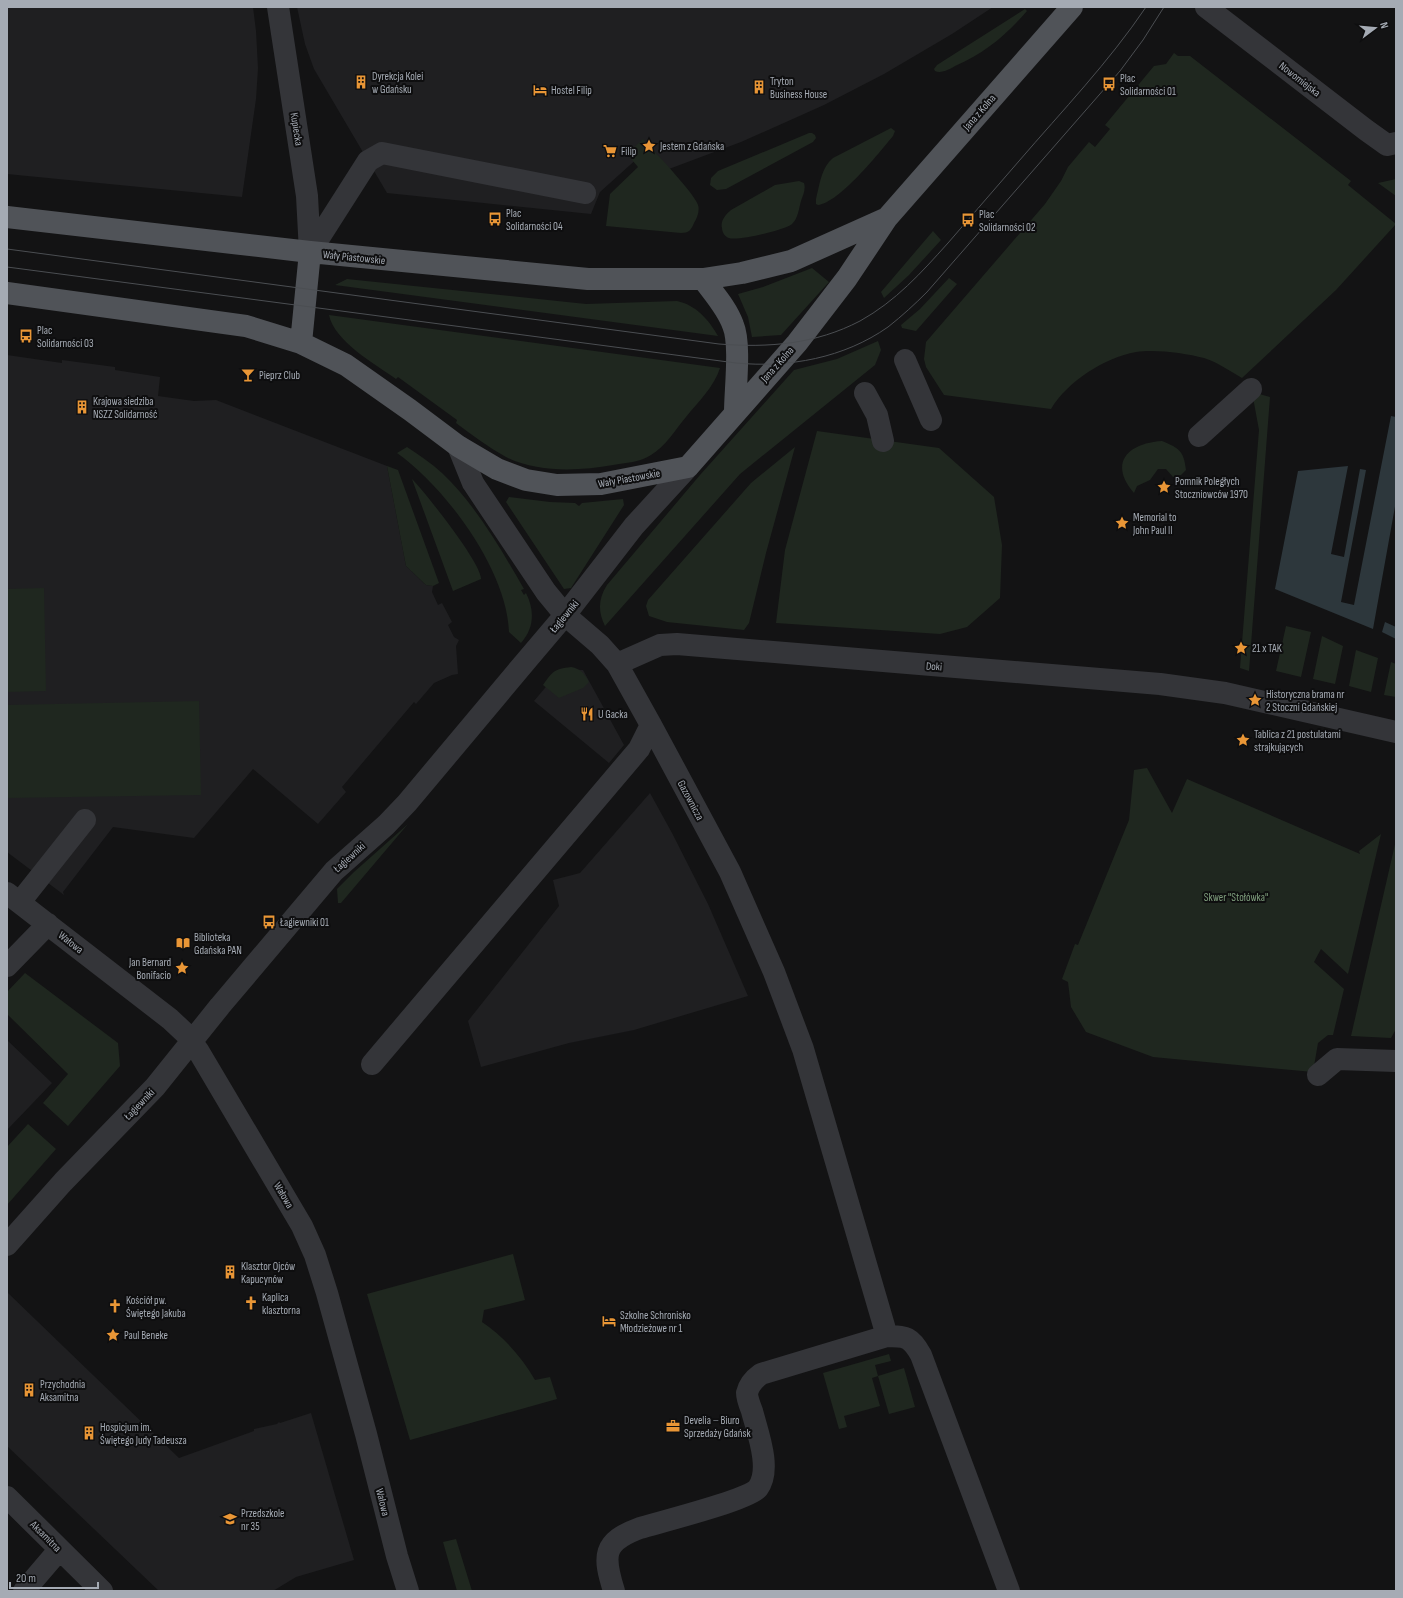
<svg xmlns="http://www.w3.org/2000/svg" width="1403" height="1598" viewBox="0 0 1403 1598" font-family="'Sofia Sans Condensed',sans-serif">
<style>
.built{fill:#1f1f21}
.green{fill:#1f271f}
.water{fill:#2d373c}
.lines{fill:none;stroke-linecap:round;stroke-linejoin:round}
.minor{stroke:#343539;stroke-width:22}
.major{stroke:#505358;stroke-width:22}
.tram{stroke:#4b4e52;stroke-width:1}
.labels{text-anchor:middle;stroke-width:4;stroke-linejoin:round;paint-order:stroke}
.poi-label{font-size:11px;fill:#a5abb4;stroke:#0e0e0f;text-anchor:start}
.street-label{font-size:11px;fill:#a5abb4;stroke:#0e0e0f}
.park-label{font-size:11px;fill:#7f9e7d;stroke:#0e0e0f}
</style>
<rect width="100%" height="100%" fill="#131314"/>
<!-- built -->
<path class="built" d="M 7,7 L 253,7 L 256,31 L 258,68 L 256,99 L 242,197 L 7,174 Z
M 297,7 L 993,7 L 952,34 L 884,74 L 824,105 L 741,142 L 669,169 L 650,147 L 600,192 L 591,214 L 387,193 L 314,69 L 305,44 Z
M 7,355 L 62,363 L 62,360 L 115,367 L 115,370 L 160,377 L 158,396 L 194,401 L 216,400 L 387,466 L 406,566 L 426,585 L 433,586 L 432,592 L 438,605 L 442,603 L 452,622 L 448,625 L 454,637 L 459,640 L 456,646 L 458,674 L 452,675 L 434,683 L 416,704 L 414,702 L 342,787 L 346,792 L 318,824 L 253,769 L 194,838 L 113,827 L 63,892 L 64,895 L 7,852 Z
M 561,669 L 583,670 L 624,745 L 609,763 L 534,701 Z
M 650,793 L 672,833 L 708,904 L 748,996 L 634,1030 L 569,1043 L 481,1067 L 468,1021 L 559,906 L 553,880 L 580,873 Z
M 7,1040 L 52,1083 L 7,1130 Z
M 8,1293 L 179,1458 L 254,1431 L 254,1429 L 277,1424 L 279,1422 L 280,1423 L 311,1413 L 354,1560 L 296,1577 L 273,1591 L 159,1591 L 7,1446 L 7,1295 Z"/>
<!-- green -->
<path class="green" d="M 1025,9 L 1027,11 C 1005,36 986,52 955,66 C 950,69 941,74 935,71 L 934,69 L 937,65 Z
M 1174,53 L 1178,56 L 1190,56 L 1351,181 L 1348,185 L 1396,224 L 1336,290 L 1242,378 C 1230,371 1217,362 1204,358 C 1185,353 1155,349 1136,352 C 1104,358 1068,381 1051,409 L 944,395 L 926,367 L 924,359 L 926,342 L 1045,204 L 1061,181 L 1068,167 L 1089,142 L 1095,147 L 1110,129 L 1105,125 L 1154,66 L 1166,64 Z
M 891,128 L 895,131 L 893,136 C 879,153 839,203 818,205 L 816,204 L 816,199 C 820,184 821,168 833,158 Z
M 809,133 L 812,133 L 815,135 L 816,138 L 813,142 L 726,189 L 717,190 L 710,185 L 711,178 L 718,171 Z
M 643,139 C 653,150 695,194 698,205 C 700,211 697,218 694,223 C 691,230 689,233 681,233 L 606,226 L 610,194 L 638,167 L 627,154 Z
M 1396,179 L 1396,196 L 1378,183 Z
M 799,181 L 804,183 C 806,189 803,195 801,201 C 799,208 798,219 792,224 C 785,230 738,241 729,238 C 725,237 722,232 722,228 C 720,221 726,214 731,210 L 775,185 Z
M 933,231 L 941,240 L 909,275 L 884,298 L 881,292 Z
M 812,268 L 829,282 L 781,335 L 752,337 L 748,317 L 738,294 L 763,287 Z
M 949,278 L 957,284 L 916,331 L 902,328 L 901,325 L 920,309 Z
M 347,279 L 586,304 L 677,301 C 696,305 709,320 718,336 L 335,285 Z
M 329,315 L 720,368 C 714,387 698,402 686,417 C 675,430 665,447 651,455 C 641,462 625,463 613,465 C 579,471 538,473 506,457 C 488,447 472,435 456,423 L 457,420 L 398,377 L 396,379 C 375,364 334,341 329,315 Z
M 878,341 L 881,350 L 875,365 L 740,474 L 605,626 C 598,612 598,599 607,585 L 700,475 L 794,370 L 837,359 Z
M 1252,392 L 1270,397 L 1249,671 L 1240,668 L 1259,430 Z
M 817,431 L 939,448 L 994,497 L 1002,545 L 1000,598 L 967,627 L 940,634 L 776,623 L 785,550 Z
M 1162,441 C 1179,448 1184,451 1186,470 L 1181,475 L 1173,477 L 1166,469 L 1158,469 L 1150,480 L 1137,486 L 1134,493 C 1108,463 1128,443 1162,441 Z
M 407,447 C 419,455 431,463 442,473 C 475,504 501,549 524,589 L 521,590 L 524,595 L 526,593 C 535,611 534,628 521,643 L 509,632 C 507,570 446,488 397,453 Z
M 795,447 L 766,553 L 749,623 L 744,630 L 667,622 L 649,616 L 646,606 L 648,600 L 751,483 Z
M 387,466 L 398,470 L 439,583 L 433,586 L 426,585 L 406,566 Z
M 412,479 C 425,492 482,564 481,579 L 453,591 Z
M 509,497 L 550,502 L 575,503 L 579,506 L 582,503 L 623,499 L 624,505 L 571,588 L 564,589 L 506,502 Z
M 44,588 L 46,691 L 7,692 L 7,589 Z
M 1286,626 L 1311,632 L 1301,677 L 1276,671 Z
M 1322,636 L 1343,646 L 1335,684 L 1313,679 Z
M 1356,650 L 1378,658 L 1371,692 L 1349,686 Z
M 1391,662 L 1396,664 L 1396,697 L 1384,695 Z
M 571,667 C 581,669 584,673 589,682 L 583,688 L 559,698 L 543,685 C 553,671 554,669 571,667 Z
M 199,701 L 201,795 L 7,798 L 7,705 Z
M 1147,768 L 1172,813 L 1187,779 L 1360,854 L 1359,851 L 1381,834 L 1348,974 L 1321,949 L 1314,962 L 1344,989 L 1333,1035 L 1328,1035 L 1318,1043 L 1313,1072 L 1153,1057 L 1086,1032 L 1071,1007 L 1068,982 L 1062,979 L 1075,944 L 1078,945 L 1129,820 L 1134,770 Z
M 408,824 L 341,903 L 338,903 L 337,889 L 354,872 Z
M 1396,840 L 1396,1029 L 1391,1038 L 1351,1036 Z
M 25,973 L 118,1043 L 120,1066 L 68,1126 L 43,1103 L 68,1074 L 7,1014 L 7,992 Z
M 28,1124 L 56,1149 L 7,1205 L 7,1147 Z
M 513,1254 L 525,1300 L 484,1310 L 482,1322 C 503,1336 522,1357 535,1380 L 550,1377 L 557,1399 L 410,1440 L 367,1294 Z
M 889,1354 L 891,1361 L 875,1365 L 878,1376 L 904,1368 L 915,1407 L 889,1414 L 878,1376 L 872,1378 L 880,1406 L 844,1416 L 847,1427 L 839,1429 L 823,1373 Z
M 456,1539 L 472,1591 L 457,1591 L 443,1542 Z"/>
<!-- water -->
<path class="water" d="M 1391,416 L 1396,417 L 1396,501 L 1373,629 L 1275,589 L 1298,471 L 1348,466 L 1331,554 L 1344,557 L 1360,469 L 1366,470 L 1341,602 L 1354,605 Z
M 1385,622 L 1396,627 L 1396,639 L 1382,632 Z"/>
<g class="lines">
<!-- minor -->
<path class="minor" d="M 278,7 L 307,196 L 310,252
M 1206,7 L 1366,130 L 1387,145 L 1396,143
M 310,252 L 368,161 L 382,153 L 585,193
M 905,360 L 931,420
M 865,393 L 877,415 L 883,441
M 1199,436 L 1251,389
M 458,446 L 473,483 L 546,592 L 565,615 L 600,645 L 617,664 L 651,725 L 730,872 L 774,972 L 803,1049 L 887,1336
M 617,664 L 660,645 L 677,644 L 1160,684 L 1225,693 L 1396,732
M 7,893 L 170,1019 L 186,1034 L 199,1052 L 302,1226 L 315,1255 L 327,1293 L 366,1434 L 397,1556 L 408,1591
M 20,902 L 85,820
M 7,966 L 48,924
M 372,1064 L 639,749 L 651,725
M 1318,1075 L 1337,1059 L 1396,1061
M 7,1245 L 63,1182 L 155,1087 L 220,1006 L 334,871 L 386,825 L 407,803 L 526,661 L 565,615 L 634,526 L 688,467
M 7,1497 L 102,1591
M 24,1591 L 59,1550
M 614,1591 C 603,1556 602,1542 640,1528 C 660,1522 748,1500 758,1488 C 772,1469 757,1431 752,1411 C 750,1406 747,1398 747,1393 C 749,1384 754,1379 761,1374 L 887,1336 C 906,1336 911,1337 921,1355 L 1009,1591"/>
<!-- major -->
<path class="major" d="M 7,217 L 310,252 L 588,279 L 703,279 L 742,273 L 791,261 L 887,218
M 703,279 C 714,294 727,308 733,325 C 741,344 735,390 735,412
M 7,293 L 246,326 L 301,343 L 346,365 L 410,410 L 458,446 L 497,469 L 526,480 L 557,485 L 601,484 L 688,467 L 797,343 L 847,278 L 887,218 L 1072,7
M 301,343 L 310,252"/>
<!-- tram -->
<path class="tram" d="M 7,249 L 719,344 C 769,348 816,344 860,321 C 896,301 921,273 948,243 C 972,216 995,188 1019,161 C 1062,111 1109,62 1146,7
M 7,267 L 736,363 C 789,368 844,358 888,327 C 902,316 915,304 927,292 L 1120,71 L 1143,40 L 1164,7"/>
</g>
<!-- icons -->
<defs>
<g id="building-bare" transform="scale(1.08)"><path d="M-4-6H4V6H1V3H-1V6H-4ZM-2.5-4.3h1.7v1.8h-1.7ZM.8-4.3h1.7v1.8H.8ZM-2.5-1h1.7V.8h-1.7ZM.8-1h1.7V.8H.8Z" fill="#e99636" stroke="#0e0e0f" stroke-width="2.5" paint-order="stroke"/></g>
<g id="bus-bare" transform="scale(1.08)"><path d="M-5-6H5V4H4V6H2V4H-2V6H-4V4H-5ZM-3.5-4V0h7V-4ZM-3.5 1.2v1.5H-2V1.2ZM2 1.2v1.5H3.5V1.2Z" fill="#e99636" stroke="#0e0e0f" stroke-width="2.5" paint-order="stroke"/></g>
<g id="hotel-bare" transform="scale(1.08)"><path d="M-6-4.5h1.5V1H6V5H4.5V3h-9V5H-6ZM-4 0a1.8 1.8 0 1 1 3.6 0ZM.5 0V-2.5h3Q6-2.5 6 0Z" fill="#e99636" stroke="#0e0e0f" stroke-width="2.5" paint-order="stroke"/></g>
<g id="sight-bare" transform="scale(1.08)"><path d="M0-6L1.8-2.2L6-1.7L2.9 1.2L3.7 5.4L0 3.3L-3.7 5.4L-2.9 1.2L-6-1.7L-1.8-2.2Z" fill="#e99636" stroke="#0e0e0f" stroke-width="2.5" paint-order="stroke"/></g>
<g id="supermarket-bare" transform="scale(1.08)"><path d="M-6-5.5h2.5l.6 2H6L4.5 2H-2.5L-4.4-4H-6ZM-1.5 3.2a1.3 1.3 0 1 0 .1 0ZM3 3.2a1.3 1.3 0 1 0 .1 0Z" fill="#e99636" stroke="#0e0e0f" stroke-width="2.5" paint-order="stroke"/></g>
<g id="bar-bare" transform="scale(1.08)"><path d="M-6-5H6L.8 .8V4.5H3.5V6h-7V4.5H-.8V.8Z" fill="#e99636" stroke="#0e0e0f" stroke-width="2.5" paint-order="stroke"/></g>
<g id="restaurant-bare" transform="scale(1.08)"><path d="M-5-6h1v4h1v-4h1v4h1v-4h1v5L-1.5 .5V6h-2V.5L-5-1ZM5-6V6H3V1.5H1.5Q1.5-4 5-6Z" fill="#e99636" stroke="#0e0e0f" stroke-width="2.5" paint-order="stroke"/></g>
<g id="library-bare" transform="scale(1.08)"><path d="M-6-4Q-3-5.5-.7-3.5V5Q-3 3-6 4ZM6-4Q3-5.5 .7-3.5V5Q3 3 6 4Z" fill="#e99636" stroke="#0e0e0f" stroke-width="2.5" paint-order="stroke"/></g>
<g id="church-bare" transform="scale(1.08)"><path d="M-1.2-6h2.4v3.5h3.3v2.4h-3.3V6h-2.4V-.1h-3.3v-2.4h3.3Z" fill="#e99636" stroke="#0e0e0f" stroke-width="2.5" paint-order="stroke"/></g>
<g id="office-bare" transform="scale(1.08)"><path d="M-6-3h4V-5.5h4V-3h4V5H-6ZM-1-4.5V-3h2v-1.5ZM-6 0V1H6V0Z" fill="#e99636" stroke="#0e0e0f" stroke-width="2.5" paint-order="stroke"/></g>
<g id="school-bare" transform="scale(1.08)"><path d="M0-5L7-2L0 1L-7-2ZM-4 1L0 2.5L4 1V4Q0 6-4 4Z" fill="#e99636" stroke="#0e0e0f" stroke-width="2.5" paint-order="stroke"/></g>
</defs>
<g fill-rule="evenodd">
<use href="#building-bare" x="361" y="82"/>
<use href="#bus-bare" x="1109" y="84"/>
<use href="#building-bare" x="759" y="87"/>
<use href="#hotel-bare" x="540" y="90"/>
<use href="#sight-bare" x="649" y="146"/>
<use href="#supermarket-bare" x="610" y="151"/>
<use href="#bus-bare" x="495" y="219"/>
<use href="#bus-bare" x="968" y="220"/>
<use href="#bus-bare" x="26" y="336"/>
<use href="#bar-bare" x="248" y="375"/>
<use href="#building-bare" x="82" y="407"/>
<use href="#sight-bare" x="1164" y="487"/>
<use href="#sight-bare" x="1122" y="523"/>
<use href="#sight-bare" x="1241" y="648"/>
<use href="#sight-bare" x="1255" y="700"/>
<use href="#restaurant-bare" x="587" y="714"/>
<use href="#sight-bare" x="1243" y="740"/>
<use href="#bus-bare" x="269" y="922"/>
<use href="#library-bare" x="183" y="943"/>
<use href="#sight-bare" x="182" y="968"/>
<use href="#building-bare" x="230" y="1272"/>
<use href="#church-bare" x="251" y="1303"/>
<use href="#church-bare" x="115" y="1306"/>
<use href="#hotel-bare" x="609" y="1321"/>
<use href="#sight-bare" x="113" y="1335"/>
<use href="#building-bare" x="29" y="1390"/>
<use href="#office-bare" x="673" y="1426"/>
<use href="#building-bare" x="89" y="1433"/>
<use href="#school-bare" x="230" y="1519"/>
</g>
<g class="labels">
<!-- poi labels -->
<g class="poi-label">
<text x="372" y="80">Dyrekcja Kolei<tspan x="372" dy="13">w Gdańsku</tspan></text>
<text x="1120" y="82">Plac<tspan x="1120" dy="13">Solidarności 01</tspan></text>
<text x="770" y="85">Tryton<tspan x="770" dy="13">Business House</tspan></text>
<text x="551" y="94">Hostel Filip</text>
<text x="660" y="150">Jestem z Gdańska</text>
<text x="621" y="155">Filip</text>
<text x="506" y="217">Plac<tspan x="506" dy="13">Solidarności 04</tspan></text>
<text x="979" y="218">Plac<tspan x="979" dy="13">Solidarności 02</tspan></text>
<text x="37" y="334">Plac<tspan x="37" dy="13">Solidarności 03</tspan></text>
<text x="259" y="379">Pieprz Club</text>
<text x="93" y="405">Krajowa siedziba<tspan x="93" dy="13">NSZZ Solidarność</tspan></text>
<text x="1175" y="485">Pomnik Poległych<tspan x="1175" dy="13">Stoczniowców 1970</tspan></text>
<text x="1133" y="521">Memorial to<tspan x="1133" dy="13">John Paul II</tspan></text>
<text x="1252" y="652">21 x TAK</text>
<text x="1266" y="698">Historyczna brama nr<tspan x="1266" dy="13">2 Stoczni Gdańskiej</tspan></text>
<text x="598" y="718">U Gacka</text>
<text x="1254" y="738">Tablica z 21 postulatami<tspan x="1254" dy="13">strajkujących</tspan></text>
<text x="280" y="926">Łagiewniki 01</text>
<text x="194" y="941">Biblioteka<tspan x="194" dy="13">Gdańska PAN</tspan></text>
<text x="171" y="966" text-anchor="end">Jan Bernard<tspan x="171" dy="13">Bonifacio</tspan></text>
<text x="241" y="1270">Klasztor Ojców<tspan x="241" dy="13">Kapucynów</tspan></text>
<text x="262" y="1301">Kaplica<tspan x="262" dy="13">klasztorna</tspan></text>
<text x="126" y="1304">Kościół pw.<tspan x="126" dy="13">Świętego Jakuba</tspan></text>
<text x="620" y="1319">Szkolne Schronisko<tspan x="620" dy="13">Młodzieżowe nr 1</tspan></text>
<text x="124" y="1339">Paul Beneke</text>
<text x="40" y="1388">Przychodnia<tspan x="40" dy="13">Aksamitna</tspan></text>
<text x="684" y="1424">Develia – Biuro<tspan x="684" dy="13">Sprzedaży Gdańsk</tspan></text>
<text x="100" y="1431">Hospicjum im.<tspan x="100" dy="13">Świętego Judy Tadeusza</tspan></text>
<text x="241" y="1517">Przedszkole<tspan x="241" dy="13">nr 35</tspan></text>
</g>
<!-- street labels -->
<g class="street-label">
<text transform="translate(1300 79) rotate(38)" y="4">Nowomiejska</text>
<text transform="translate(979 112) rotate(-49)" y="4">Jana z Kolna</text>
<text transform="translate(297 129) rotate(81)" y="4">Kupiecka</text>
<text transform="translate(354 257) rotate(6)" y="4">Wały Piastowskie</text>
<text transform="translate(777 364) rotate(-48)" y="4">Jana z Kolna</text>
<text transform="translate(629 478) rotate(-10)" y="4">Wały Piastowskie</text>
<text transform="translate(564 616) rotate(-50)" y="4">Łagiewniki</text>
<text transform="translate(934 666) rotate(4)" y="4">Doki</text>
<text transform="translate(691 800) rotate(62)" y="4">Gazownicza</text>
<text transform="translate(349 857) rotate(-42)" y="4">Łagiewniki</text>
<text transform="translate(71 942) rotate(38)" y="4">Wałowa</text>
<text transform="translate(139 1104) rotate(-46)" y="4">Łagiewniki</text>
<text transform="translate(284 1195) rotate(59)" y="4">Wałowa</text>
<text transform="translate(383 1502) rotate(76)" y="4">Wałowa</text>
<text transform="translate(46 1536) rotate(45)" y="4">Aksamitna</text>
</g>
<!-- park labels -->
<g class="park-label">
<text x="1236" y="901">Skwer "Stołówka"</text>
</g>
</g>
<!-- border -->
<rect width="1403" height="1598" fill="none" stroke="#a5abb4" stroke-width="16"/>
<!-- north arrow -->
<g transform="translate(1375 28) rotate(74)" stroke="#0e0e0f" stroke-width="3" paint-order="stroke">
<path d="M0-3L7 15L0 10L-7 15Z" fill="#a5abb4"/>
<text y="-6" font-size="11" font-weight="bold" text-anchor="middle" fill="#a5abb4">N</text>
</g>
<!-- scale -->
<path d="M10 1582v6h88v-6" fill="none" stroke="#a5abb4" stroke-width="2"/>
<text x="16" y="1582" font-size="12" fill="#a5abb4" stroke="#0e0e0f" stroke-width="3" paint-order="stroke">20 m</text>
</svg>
